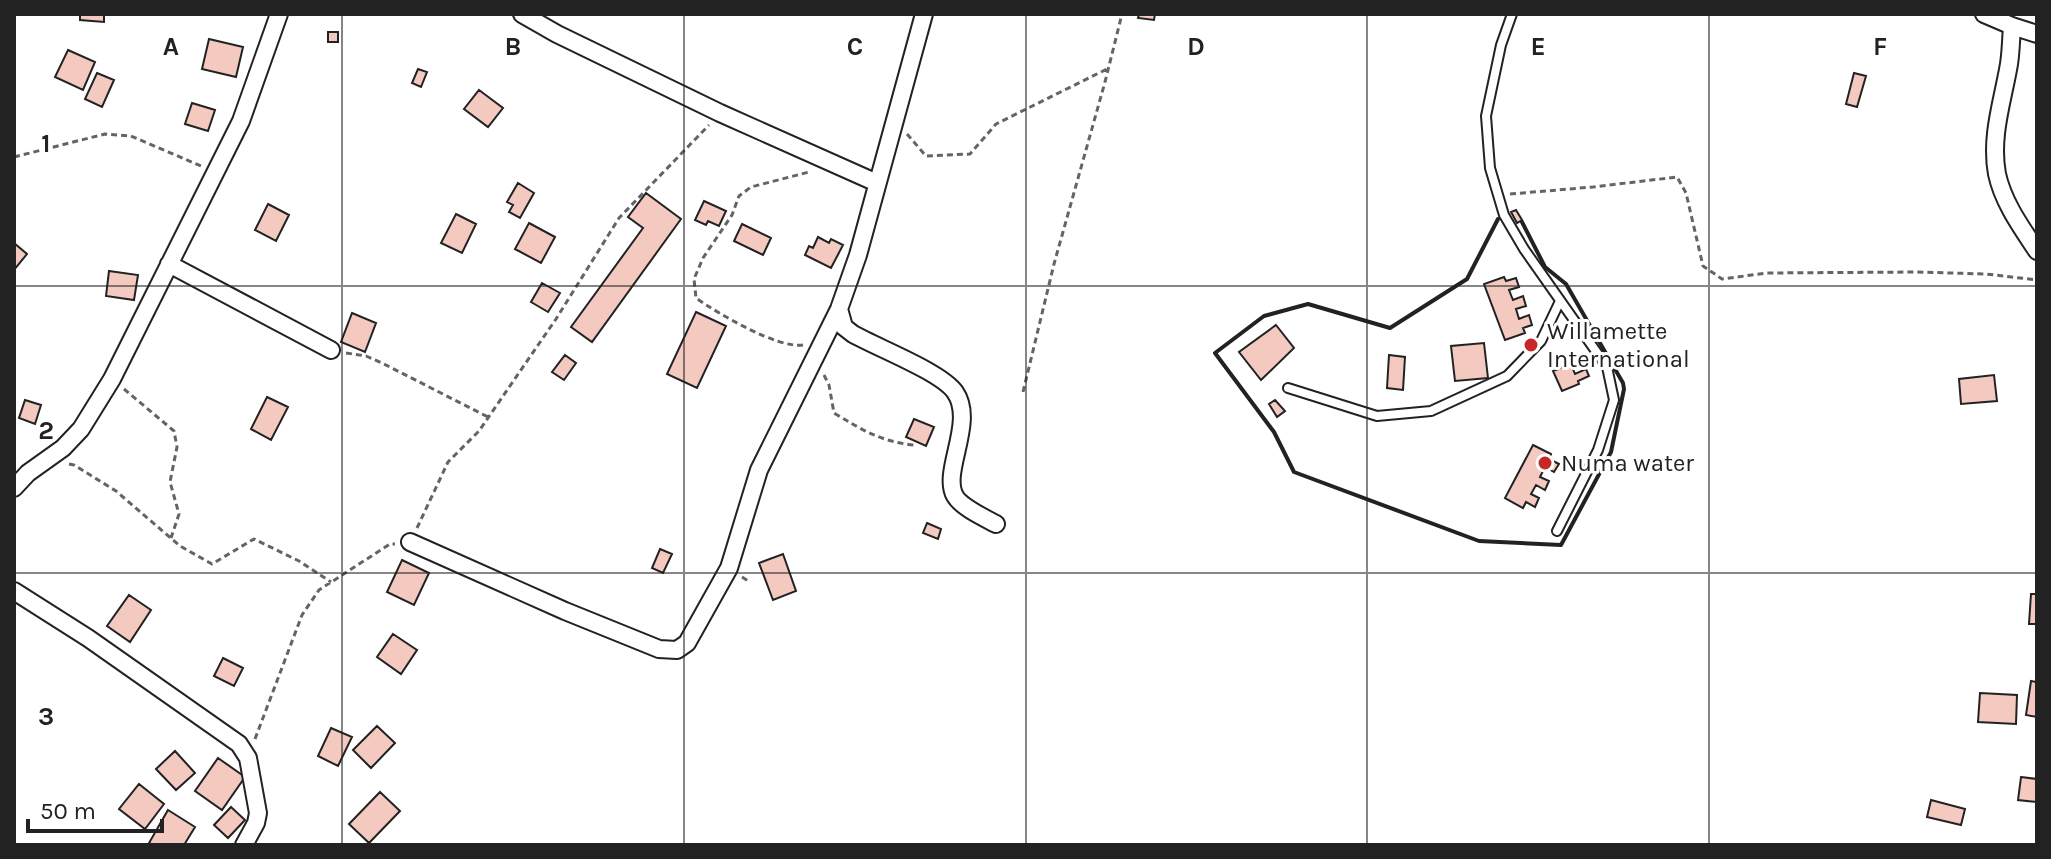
<svg xmlns="http://www.w3.org/2000/svg" width="2051" height="859" viewBox="0 0 2051 859" font-family="Karla,sans-serif">
<style>
.building{fill:#f3c9c0;stroke:#222;stroke-width:2}
.lines{fill:none;stroke-linecap:round;stroke-linejoin:round}
.service-casing{stroke:#222;stroke-width:12}
.minor-casing{stroke:#222;stroke-width:20}
.path{stroke:#646464;stroke-width:3;stroke-dasharray:6 4;stroke-linecap:butt}
.service{stroke:#fff;stroke-width:8}
.minor{stroke:#fff;stroke-width:16}
.wall{stroke:#222;stroke-width:4}
.grid{fill:none;stroke:#222;stroke-width:2;stroke-opacity:0.55}
.poi-dot{fill:#c62828;stroke:#fff;stroke-width:3}
.labels{text-anchor:middle;stroke-width:6;stroke-linejoin:round;paint-order:stroke}
.poi-label{font-size:24px;fill:#222;stroke:#fff;text-anchor:start}
.grid-label{font-size:26px;text-anchor:middle;font-weight:bold;fill:#222;stroke:#fff;stroke-width:6;stroke-linejoin:round;paint-order:stroke}
</style>
<rect width="100%" height="100%" fill="#fff"/>
<!-- building -->
<path class="building" d="M 80,14 L 104,14 L 104,22 L 80,20 Z
M 1139,14 L 1155,14 L 1154,20 L 1138,18 Z
M 328,32 L 338,32 L 338,42 L 328,42 Z
M 209,39 L 243,47 L 236,77 L 202,69 Z
M 68,50 L 95,62 L 83,90 L 55,77 Z
M 418,69 L 427,72 L 421,87 L 412,83 Z
M 97,73 L 114,80 L 102,107 L 85,99 Z
M 1854,73 L 1866,76 L 1857,107 L 1846,104 Z
M 479,90 L 503,108 L 488,127 L 464,109 Z
M 192,103 L 215,110 L 208,131 L 185,124 Z
M 518,183 L 534,193 L 520,218 L 509,212 L 513,205 L 507,202 Z
M 646,193 L 681,219 L 592,342 L 571,327 L 643,228 L 628,217 Z
M 704,201 L 726,211 L 719,226 L 708,221 L 706,225 L 695,220 Z
M 268,204 L 289,215 L 276,241 L 255,230 Z
M 1516,210 L 1522,220 L 1517,223 L 1511,212 Z
M 456,214 L 476,224 L 462,253 L 441,243 Z
M 529,223 L 555,237 L 541,263 L 515,249 Z
M 742,224 L 771,238 L 763,255 L 734,241 Z
M 818,237 L 829,243 L 831,239 L 843,245 L 831,268 L 805,255 L 809,246 L 813,248 Z
M 14,243 L 27,254 L 14,270 Z
M 109,271 L 138,275 L 134,300 L 106,296 Z
M 1504,277 L 1506,281 L 1516,278 L 1519,287 L 1509,290 L 1513,300 L 1523,296 L 1526,306 L 1516,309 L 1519,319 L 1529,315 L 1532,325 L 1523,328 L 1525,333 L 1505,340 L 1484,284 Z
M 542,283 L 560,293 L 548,312 L 531,302 Z
M 696,312 L 726,326 L 697,388 L 667,374 Z
M 352,313 L 376,323 L 365,352 L 341,342 Z
M 1276,325 L 1294,348 L 1261,380 L 1239,352 Z
M 1484,343 L 1488,378 L 1455,381 L 1451,346 Z
M 565,355 L 576,363 L 564,380 L 552,372 Z
M 1389,355 L 1405,357 L 1403,390 L 1387,388 Z
M 1571,364 L 1575,374 L 1586,369 L 1589,376 L 1578,381 L 1579,384 L 1562,391 L 1553,371 Z
M 1994,375 L 1997,401 L 1961,404 L 1959,379 Z
M 267,397 L 288,407 L 271,440 L 251,429 Z
M 25,400 L 41,405 L 35,424 L 19,418 Z
M 1275,400 L 1285,411 L 1277,417 L 1269,404 Z
M 914,419 L 934,427 L 926,446 L 906,437 Z
M 1533,445 L 1551,454 L 1549,459 L 1559,464 L 1554,472 L 1545,467 L 1540,477 L 1549,481 L 1545,490 L 1536,485 L 1531,494 L 1539,498 L 1535,507 L 1526,502 L 1523,508 L 1505,498 Z
M 927,523 L 941,529 L 938,539 L 923,533 Z
M 660,549 L 672,554 L 663,573 L 652,568 Z
M 783,554 L 796,591 L 773,600 L 759,563 Z
M 402,560 L 429,573 L 414,605 L 387,592 Z
M 2031,594 L 2037,594 L 2037,624 L 2029,624 Z
M 129,595 L 151,610 L 130,642 L 107,626 Z
M 393,634 L 417,650 L 401,674 L 377,657 Z
M 223,658 L 243,668 L 234,686 L 214,676 Z
M 2031,681 L 2037,682 L 2037,717 L 2026,715 Z
M 1980,693 L 2017,695 L 2016,724 L 1978,722 Z
M 377,726 L 395,743 L 371,768 L 353,750 Z
M 331,728 L 352,737 L 338,766 L 318,756 Z
M 175,751 L 195,773 L 176,790 L 156,769 Z
M 218,758 L 245,777 L 222,810 L 195,791 Z
M 2021,777 L 2037,779 L 2037,802 L 2018,800 Z
M 139,784 L 164,804 L 145,829 L 119,809 Z
M 380,792 L 400,811 L 369,843 L 349,824 Z
M 1931,800 L 1965,809 L 1961,825 L 1927,817 Z
M 231,807 L 245,820 L 228,838 L 214,825 Z
M 168,810 L 195,827 L 184,845 L 153,845 L 149,843 Z"/>
<g class="lines">
<!-- service casing -->
<g class="service-casing">
<path id="service" d="M 1512,14 L 1501,45 L 1486,116 L 1490,168 L 1504,215 L 1524,249 L 1607,367 L 1614,400 L 1598,450 L 1557,531
M 1288,388 L 1377,416 L 1431,411 L 1507,376 L 1541,341 L 1560,301"/>
</g>
<!-- minor casing -->
<g class="minor-casing">
<path id="minor" d="M 522,14 L 557,34 L 720,113 L 877,183
M 1984,14 L 2012,26 L 2037,34
M 2012,26 C 2011,39 2011,51 2009,64 C 2003,100 1990,136 1997,174 C 2003,202 2021,227 2037,251
M 169,264 L 331,350
M 839,309 L 844,327 L 853,334 C 878,348 941,372 955,392 C 976,422 941,472 955,496 C 961,507 985,518 996,524
M 14,488 L 28,473 L 63,448 L 81,429 L 112,379 L 241,121 L 279,14
M 410,542 L 565,611 L 659,649 L 677,650 L 687,643 L 729,568 L 759,470 L 839,309 L 858,255 L 924,14
M 14,591 L 88,638 L 239,744 L 248,758 L 258,813 L 256,823 L 244,845"/>
</g>
<!-- path -->
<path class="path" d="M 907,134 L 926,156 L 970,154 L 996,124 L 1107,69
M 14,157 L 105,134 L 131,136 L 201,166
M 1510,194 L 1593,187 L 1677,177 L 1686,193 L 1703,266 L 1722,279 L 1767,273 L 1917,272 L 1986,274 L 2037,280
M 803,345 C 778,349 717,313 696,298 L 694,279 L 703,258 L 732,215 L 739,196 L 751,187 L 809,172
M 346,353 L 366,356 L 382,363 L 488,417
M 824,375 L 829,385 L 834,413 C 862,430 882,442 914,445
M 124,389 L 174,431 L 177,447 L 170,482 L 179,514 L 171,538
M 1023,392 L 1054,264 L 1105,82 L 1122,14
M 69,464 L 74,465 L 116,491 L 180,546 L 212,564 L 254,539 L 299,561 L 331,582
M 417,528 L 448,462 L 479,431 L 556,319 L 619,218 L 709,125
M 742,577 L 750,582
M 255,739 L 302,615 L 319,590 L 390,544 L 395,544"/>
<!-- service -->
<use href="#service" class="service"/>
<!-- minor -->
<use href="#minor" class="minor"/>
<!-- wall -->
<path class="wall" d="M 1498,219 L 1467,279 L 1390,328 L 1308,304 L 1264,316 L 1215,353 L 1274,432 L 1294,472 L 1479,541 L 1561,545 L 1611,452 L 1624,389 L 1623,383 L 1566,284 L 1545,267 L 1522,222"/>
</g>
<!-- grid -->
<path class="grid" d="M 342,14 L 342,845M 684,14 L 684,845M 1026,14 L 1026,845M 1367,14 L 1367,845M 1709,14 L 1709,845M 14,286 L 2037,286M 14,573 L 2037,573"/>
<!-- markers -->
<g class="poi-dot">
<circle cx="1531" cy="345" r="8"/>
<circle cx="1545" cy="463" r="8"/>
</g>
<g class="labels">
<!-- poi labels -->
<g class="poi-label">
<text x="1547" y="339">Willamette<tspan x="1547" dy="28">International</tspan></text>
<text x="1561" y="471">Numa water</text>
</g>
</g>
<g class="grid-label">
<text x="171" y="55">A</text>
<text x="513" y="55">B</text>
<text x="855" y="55">C</text>
<text x="1196" y="55">D</text>
<text x="1538" y="55">E</text>
<text x="1880" y="55">F</text>
<text x="46" y="152">1</text>
<text x="46" y="439">2</text>
<text x="46" y="725">3</text>
</g>
<!-- border -->
<rect width="2051" height="859" fill="none" stroke="#222222" stroke-width="32"/>
<!-- scale -->
<path d="M28 819v12h134v-12" fill="none" stroke="#222222" stroke-width="4"/>
<text x="40" y="819" font-size="24" fill="#222222" stroke="#ffffff" stroke-width="6" paint-order="stroke">50 m</text>
</svg>
